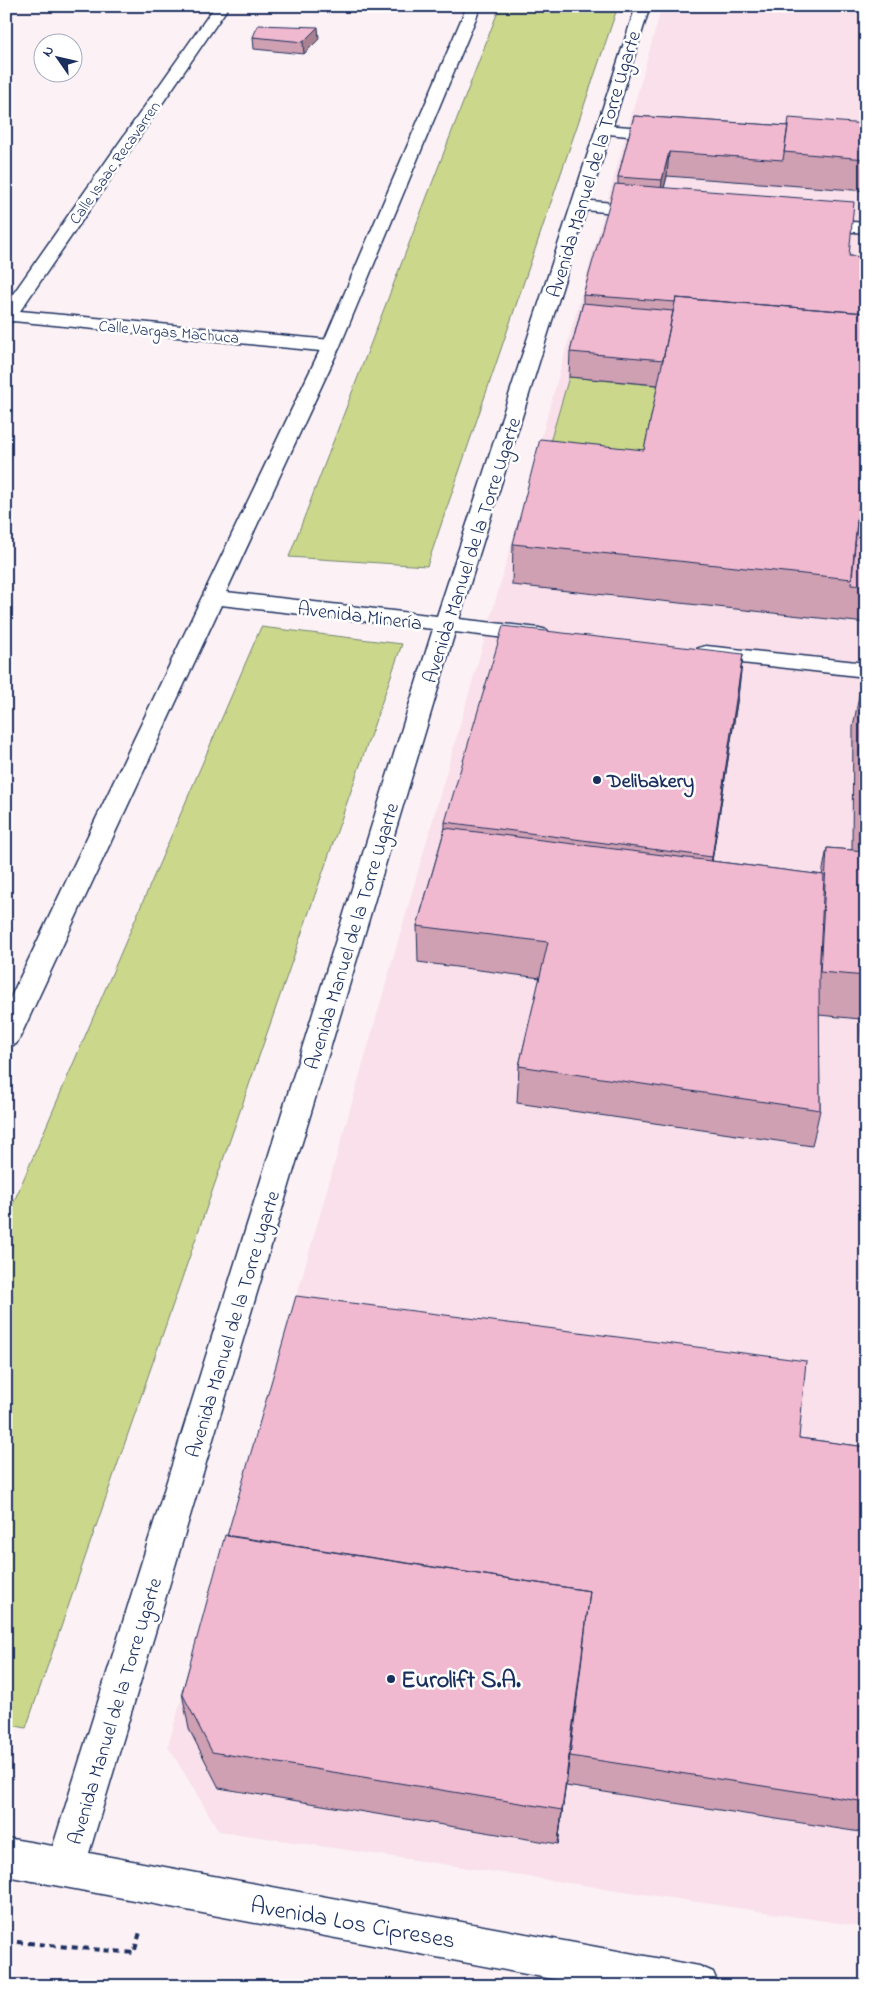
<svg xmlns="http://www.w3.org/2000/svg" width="872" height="1992" viewBox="0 0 872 1992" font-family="'Indie Flower',sans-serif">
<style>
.built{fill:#f9e0ea}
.green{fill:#cbd88b;stroke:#738474}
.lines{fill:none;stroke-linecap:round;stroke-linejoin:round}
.service-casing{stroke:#1b2f5e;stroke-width:3}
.minor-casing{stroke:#1b2f5e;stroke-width:3}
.tertiary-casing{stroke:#1b2f5e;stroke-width:3}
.path{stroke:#1b2f5e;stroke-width:4;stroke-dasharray:6 5;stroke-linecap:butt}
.service{fill:#fff;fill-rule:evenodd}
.minor{fill:#fff;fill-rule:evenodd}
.tertiary{fill:#fff;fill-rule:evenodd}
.wall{fill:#cf9fb2;stroke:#1b2f5e}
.shaded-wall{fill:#a98291;stroke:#1b2f5e}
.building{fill:#f1b9cf;stroke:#1b2f5e}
.poi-dot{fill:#1b2f5e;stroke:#fff;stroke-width:2}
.labels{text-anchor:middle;stroke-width:5;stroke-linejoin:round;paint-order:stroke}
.far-street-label{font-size:16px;fill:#1b2f5e;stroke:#fff}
.street-label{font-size:20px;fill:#1b2f5e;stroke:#fff}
.poi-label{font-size:20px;font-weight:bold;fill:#1b2f5e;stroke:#fff;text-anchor:start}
.near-poi-label{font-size:24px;font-weight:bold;fill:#1b2f5e;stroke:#fff;text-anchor:start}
.near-street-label{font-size:24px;fill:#1b2f5e;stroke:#fff}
</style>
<rect width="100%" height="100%" fill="#fcf1f5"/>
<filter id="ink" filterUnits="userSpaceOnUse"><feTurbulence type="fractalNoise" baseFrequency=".02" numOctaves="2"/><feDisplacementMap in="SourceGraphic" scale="10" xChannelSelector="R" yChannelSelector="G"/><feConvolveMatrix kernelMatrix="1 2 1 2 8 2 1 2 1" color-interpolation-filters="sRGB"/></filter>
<g filter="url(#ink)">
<!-- built -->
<path class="built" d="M 662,6 L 866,6 L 866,1927 L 219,1831 L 168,1746 L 504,571 Z"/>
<!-- green -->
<path class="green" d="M 500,6 L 618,6 L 427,566 L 289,557 Z
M 569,377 L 663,386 L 641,491 L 539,480 Z
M 261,627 L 402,644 L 26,1728 L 6,1724 L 6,1220 Z"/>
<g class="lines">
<!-- service casing -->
<g class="service-casing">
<path id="service" d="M 605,125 L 666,130 L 674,135 L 666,140 L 599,133 L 597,130 L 599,127 Z
M 581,200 L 644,206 L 650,207 L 653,211 L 650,215 L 644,216 L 575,209 L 572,205 L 575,201 Z
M 814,219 L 866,223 L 866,233 L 808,228 L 805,224 L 808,220 Z"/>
</g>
<!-- minor casing -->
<g class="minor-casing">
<path id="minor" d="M 215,6 L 229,6 L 20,311 L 331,340 L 338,342 L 340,346 L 338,350 L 331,352 L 13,321 L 6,324 L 6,304 Z"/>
</g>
<!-- tertiary casing -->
<g class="tertiary-casing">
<path id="tertiary" d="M 467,6 L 481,6 L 340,346 L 226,592 L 437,616 L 636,6 L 650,6 L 459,619 L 539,628 L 547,630 L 550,635 L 547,640 L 539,642 L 455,632 L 89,1853 L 699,1966 L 713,1972 L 719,1986 L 590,1986 L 6,1876 L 6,1838 L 53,1846 L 433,629 L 221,605 L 20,1037 L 16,1044 L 6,1047 L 6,1007 L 322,346 Z
M 706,646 L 866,663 L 866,677 L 698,658 L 694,653 L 698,648 Z"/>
</g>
<!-- path -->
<path class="path" d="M 6,1941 L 134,1953 L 140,1932"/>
<!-- service -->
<use href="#service" class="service"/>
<!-- minor -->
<use href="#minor" class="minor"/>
<!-- tertiary -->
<use href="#tertiary" class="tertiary"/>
</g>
<!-- wall -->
<path class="wall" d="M 253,37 L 319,39 L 304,54 L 254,49 Z
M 634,116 L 788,126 L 866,124 L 866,191 L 667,176 L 664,188 L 849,256 L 866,257 L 866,623 L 512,585 L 513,544 L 644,450 L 658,385 L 569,377 L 570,352 L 583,303 L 583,295 L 618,184 L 618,177 Z
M 743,654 L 738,696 L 712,861 L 822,875 L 827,848 L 852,850 L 853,727 L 860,691 L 866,691 L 866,1130 L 860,1019 L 819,1015 L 820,1110 L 812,1146 L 517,1103 L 519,1066 L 540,978 L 418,962 L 417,926 L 445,828 L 445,822 Z
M 799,1438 L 866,1447 L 866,1833 L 566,1786 L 573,1727 L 558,1844 L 219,1788 L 189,1729 L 182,1693 L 227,1536 Z"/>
<!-- shaded-wall -->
<path class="shaded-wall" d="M 318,27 L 319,39 L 304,54 L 303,42 Z
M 669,152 L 667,176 L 660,204 L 662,180 Z
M 743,654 L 738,696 L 706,899 L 712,857 Z
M 586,1629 L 558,1844 L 562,1810 Z"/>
<!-- building -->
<path class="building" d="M 258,25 L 318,27 L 303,42 L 253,37 Z
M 634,116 L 788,126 L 783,160 L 669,152 L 662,180 L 618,177 Z
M 789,118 L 866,124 L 866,159 L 784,152 Z
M 615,184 L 854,202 L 849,256 L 866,257 L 866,313 L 676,298 L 675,302 L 583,295 Z
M 676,298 L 866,313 L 866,428 L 852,579 L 513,544 L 540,439 L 644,450 Z
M 583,303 L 673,311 L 663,360 L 570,352 Z
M 865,434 L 866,434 L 866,586 L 851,585 Z
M 503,626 L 743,654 L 712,857 L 445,822 Z
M 860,691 L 866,691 L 866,848 L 859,848 Z
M 445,828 L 824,875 L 819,978 L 820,1110 L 519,1066 L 548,942 L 417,926 Z
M 827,848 L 866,851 L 866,976 L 820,972 Z
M 296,1296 L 806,1361 L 799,1438 L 866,1447 L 866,1802 L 570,1756 L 590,1591 L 227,1536 Z
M 225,1535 L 590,1591 L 562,1810 L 212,1752 L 182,1693 Z"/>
</g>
<!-- markers -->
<g class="poi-dot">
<circle cx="597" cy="780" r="5"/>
<circle cx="391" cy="1679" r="5"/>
</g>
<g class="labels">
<!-- far-street labels -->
<g class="far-street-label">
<text transform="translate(114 162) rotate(-55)" y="6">Calle Isaac Recavarren</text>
<text transform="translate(169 331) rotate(5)" y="6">Calle Vargas Machuca</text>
</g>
<!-- street labels -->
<g class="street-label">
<text transform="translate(593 164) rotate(-73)" y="7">Avenida Manuel de la Torre Ugarte</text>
<text transform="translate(471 550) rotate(-72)" y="7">Avenida Manuel de la Torre Ugarte</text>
<text transform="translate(360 615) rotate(7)" y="7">Avenida Minería</text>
<text transform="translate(351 936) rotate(-73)" y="7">Avenida Manuel de la Torre Ugarte</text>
<text transform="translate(232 1324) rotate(-73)" y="7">Avenida Manuel de la Torre Ugarte</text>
<text transform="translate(114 1711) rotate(-73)" y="7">Avenida Manuel de la Torre Ugarte</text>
</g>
<!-- poi labels -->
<g class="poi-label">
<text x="607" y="787">Delibakery</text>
</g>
<!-- near-poi labels -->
<g class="near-poi-label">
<text x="401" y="1687">Eurolift S.A.</text>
</g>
<!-- near-street labels -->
<g class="near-street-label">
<text transform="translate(353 1922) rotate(10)" y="8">Avenida Los Cipreses</text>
</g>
</g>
<!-- margin -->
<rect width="872" height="1992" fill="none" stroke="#fff" stroke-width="25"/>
<rect x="12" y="12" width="847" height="1967" fill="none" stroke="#1b2f5e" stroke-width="2" filter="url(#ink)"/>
<!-- north arrow -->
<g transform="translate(58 58) rotate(304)"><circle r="24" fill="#ffffff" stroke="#a4acbf"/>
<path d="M0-4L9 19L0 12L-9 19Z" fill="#1b2f5e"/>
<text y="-8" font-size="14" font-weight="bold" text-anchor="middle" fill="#1b2f5e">N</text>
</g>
</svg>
